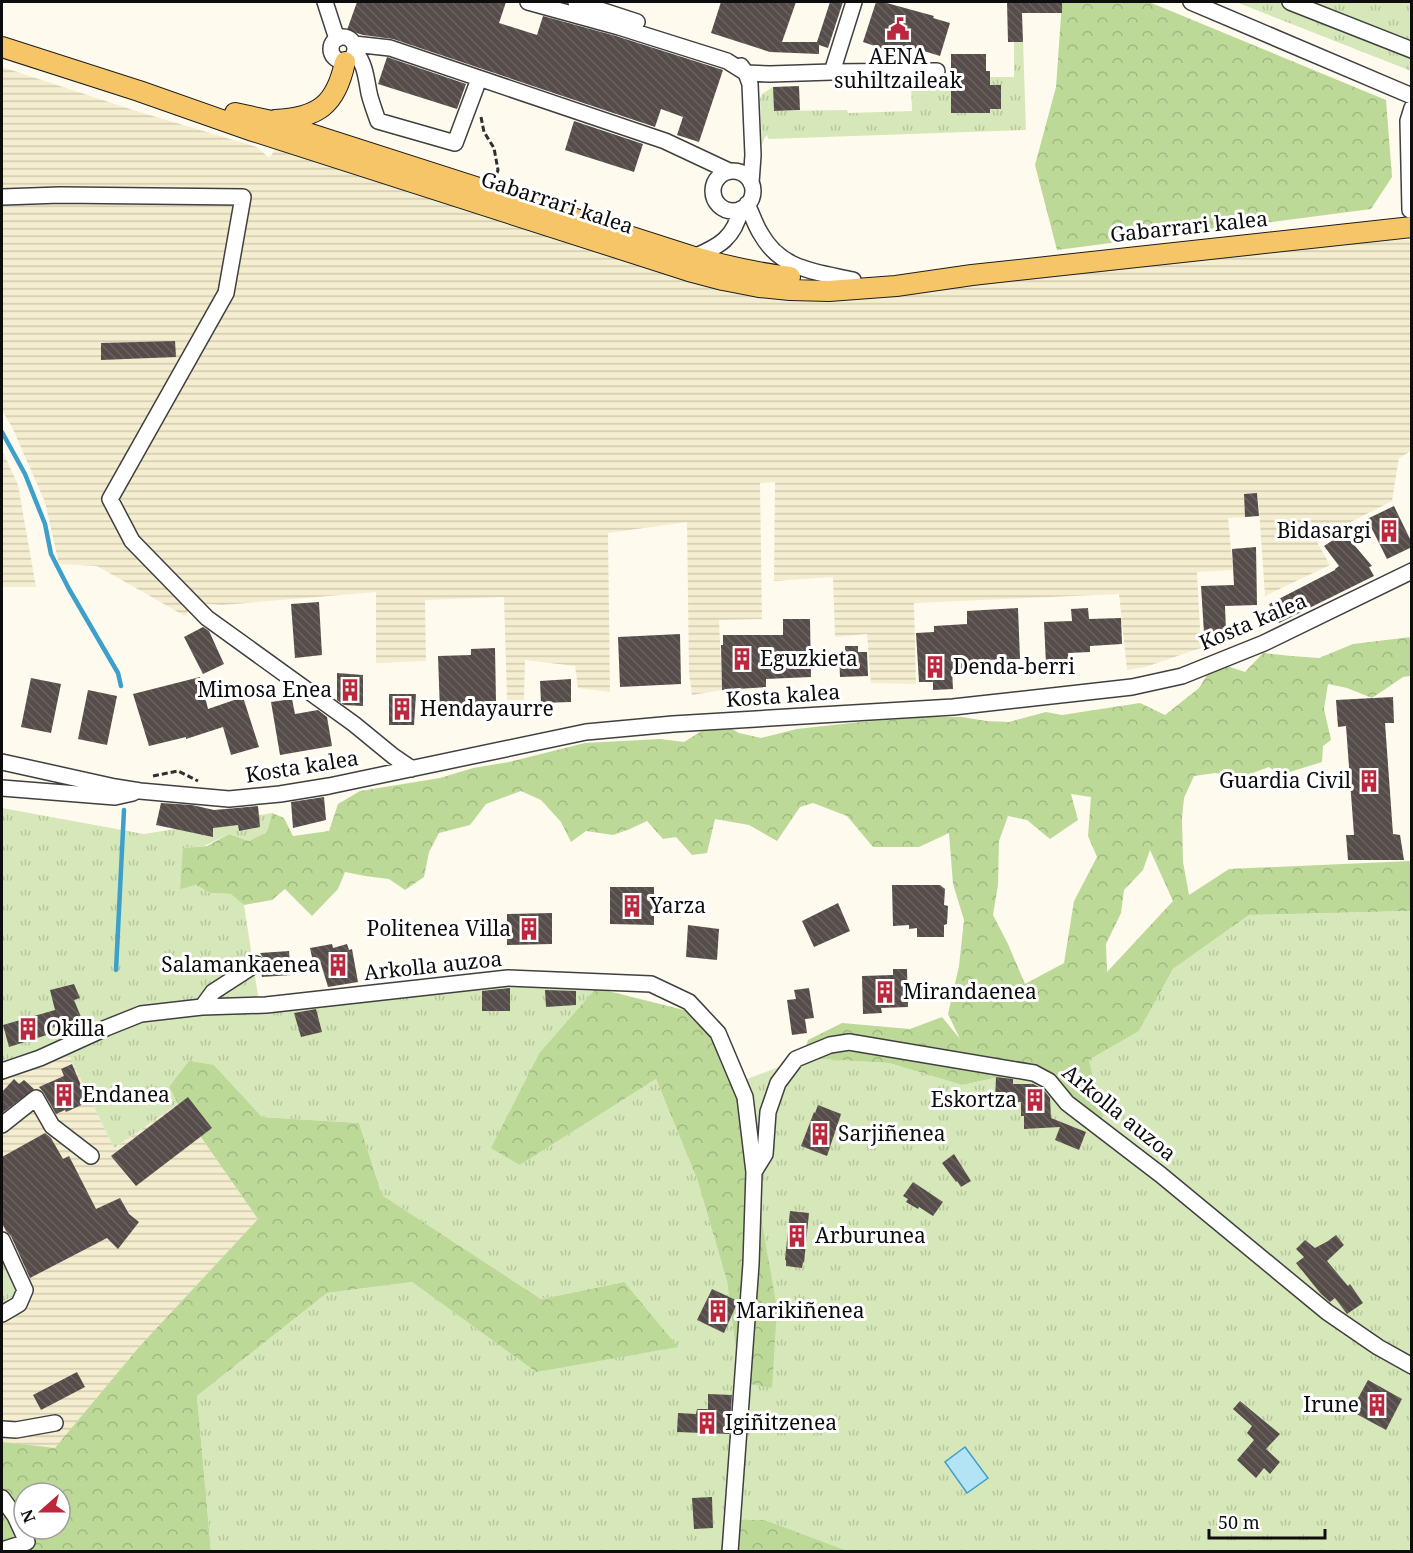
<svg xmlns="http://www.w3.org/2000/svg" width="1413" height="1553" viewBox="0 0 1413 1553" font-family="'Noto Serif',serif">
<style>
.farmland{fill:url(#farmland-rules)}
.grass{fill:url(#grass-tufts)}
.forest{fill:url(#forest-crowns);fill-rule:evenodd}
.water{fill:#b4e3f5;stroke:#3da0ca;stroke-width:1.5}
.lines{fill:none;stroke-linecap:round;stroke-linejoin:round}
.stream{stroke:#3da0ca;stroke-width:4.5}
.building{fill:url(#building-back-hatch)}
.minor-casing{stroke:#404040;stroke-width:18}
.major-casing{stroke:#1e1e1e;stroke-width:22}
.path{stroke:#2f2f2f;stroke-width:3;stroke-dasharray:6 3;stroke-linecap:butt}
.minor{stroke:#fff;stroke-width:15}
.major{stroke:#f5c567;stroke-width:20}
.labels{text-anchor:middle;stroke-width:6;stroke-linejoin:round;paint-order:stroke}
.poi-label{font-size:21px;fill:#0d0d0d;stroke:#fff;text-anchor:start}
.street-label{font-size:21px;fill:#0d0d0d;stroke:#fff}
</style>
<defs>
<pattern id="farmland-rules" width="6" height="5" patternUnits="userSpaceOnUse" patternTransform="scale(1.5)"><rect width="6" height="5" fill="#f4edcf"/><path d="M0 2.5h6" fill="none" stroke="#d0cab1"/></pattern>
<pattern id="grass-tufts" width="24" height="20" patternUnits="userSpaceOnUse" patternTransform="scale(1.5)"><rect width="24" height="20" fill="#d6e8b9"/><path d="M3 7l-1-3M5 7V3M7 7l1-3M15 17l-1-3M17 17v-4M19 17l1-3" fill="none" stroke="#b6c69e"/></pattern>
<pattern id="forest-crowns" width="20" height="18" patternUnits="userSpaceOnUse" patternTransform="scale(1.5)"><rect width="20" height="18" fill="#bcd998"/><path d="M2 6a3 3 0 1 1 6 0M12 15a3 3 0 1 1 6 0" fill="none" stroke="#a0b982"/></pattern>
<pattern id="building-back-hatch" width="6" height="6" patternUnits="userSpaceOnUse" patternTransform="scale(1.5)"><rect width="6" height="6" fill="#564d4a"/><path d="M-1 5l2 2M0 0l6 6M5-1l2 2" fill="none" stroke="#696260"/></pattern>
</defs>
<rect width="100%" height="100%" fill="#fffaee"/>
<!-- farmland -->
<path class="farmland" d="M 2,67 L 133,110 L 257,147 L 269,158 L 277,147 L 663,270 L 896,294 L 1384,240 L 1411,240 L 1411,451 L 1399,458 L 1392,501 L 1341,527 L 1317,542 L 1330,565 L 1265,596 L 1258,494 L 1244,494 L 1245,517 L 1228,518 L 1233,570 L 1197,572 L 1201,648 L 1145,667 L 1127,670 L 1119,594 L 914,603 L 916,684 L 871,683 L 867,634 L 835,637 L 833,577 L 774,581 L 775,482 L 760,483 L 762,619 L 719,620 L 722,690 L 692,695 L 689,672 L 687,522 L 608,533 L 610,692 L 578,688 L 575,666 L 525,660 L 524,700 L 507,700 L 504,597 L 425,600 L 426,661 L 376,663 L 376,592 L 222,605 L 193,603 L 185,616 L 97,566 L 59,564 L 45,502 L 12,427 L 2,410 Z
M 2,450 L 18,485 L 36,587 L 2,587 Z
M 70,1057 L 114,1148 L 178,1104 L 258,1219 L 139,1347 L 55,1449 L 2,1442 L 2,1302 L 20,1293 L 2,1254 L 2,1060 Z"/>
<!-- grass -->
<path class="grass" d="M 1236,2 L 1278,2 L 1411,54 L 1411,71 Z
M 1305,2 L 1411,2 L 1411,43 Z
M 1014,42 L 1023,42 L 1026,130 L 768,139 L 767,135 L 764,139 L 762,145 L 760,99 L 762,94 L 773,87 L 774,111 L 847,110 L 848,113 L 912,111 L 911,84 L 951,86 L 951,112 L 989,113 L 990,109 L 1000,109 L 1001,86 L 990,85 L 990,77 L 1014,77 Z
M 2,808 L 144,834 L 272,813 L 267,832 L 249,841 L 229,834 L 204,846 L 184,848 L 180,888 L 196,885 L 210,893 L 232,894 L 244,905 L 259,1002 L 509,977 L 596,988 L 540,1052 L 520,1165 L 656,1079 L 697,1179 L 727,1281 L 740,1382 L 737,1083 L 802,1058 L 889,1063 L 962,1085 L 1028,1071 L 1102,1117 L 1089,1060 L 1139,1031 L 1173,969 L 1249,915 L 1411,911 L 1411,1551 L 848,1551 L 765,1520 L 732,1551 L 211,1551 L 197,1396 L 327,1293 L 412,1282 L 536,1372 L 624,1282 L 541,1299 L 382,1195 L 359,1123 L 262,1117 L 214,1065 L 169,1087 L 178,1104 L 114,1148 L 70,1057 L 2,1060 Z
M 2,1254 L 20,1293 L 2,1302 Z"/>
<!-- forest -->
<path class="forest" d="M 1062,2 L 1149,2 L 1386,100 L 1392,177 L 1371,209 L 1057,250 L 1035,165 L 1056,87 Z
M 1411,637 L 1411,676 L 1403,677 L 1372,698 L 1347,688 L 1328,684 L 1324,709 L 1331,740 L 1323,746 L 1322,762 L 1280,775 L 1269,767 L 1239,778 L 1215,773 L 1194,776 L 1184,798 L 1182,818 L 1183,862 L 1189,895 L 1229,869 L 1411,861 L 1411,911 L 1249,915 L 1173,969 L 1139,1031 L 1089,1060 L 1103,1117 L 1086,1128 L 1028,1071 L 962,1085 L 889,1063 L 802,1058 L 808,1040 L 842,1023 L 910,1029 L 942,1017 L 960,1039 L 948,1014 L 959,966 L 964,920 L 953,884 L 949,833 L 919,847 L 873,847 L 847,816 L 813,803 L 800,807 L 777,841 L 749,825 L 715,819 L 707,853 L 692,855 L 676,837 L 663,839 L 647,821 L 630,829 L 613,835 L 586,831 L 571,842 L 561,822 L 541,800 L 521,791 L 486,804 L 470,825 L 439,833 L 429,852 L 424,877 L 405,890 L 389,879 L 365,876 L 345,872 L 338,889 L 312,916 L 285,889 L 272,900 L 244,905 L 231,894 L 210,893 L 196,885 L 180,889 L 183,848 L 207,846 L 229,834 L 249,841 L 267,832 L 272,813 L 284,818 L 293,836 L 329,831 L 338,804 L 360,791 L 440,778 L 473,768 L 509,762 L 585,743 L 660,739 L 684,742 L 718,721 L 739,733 L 761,738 L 797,729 L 860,722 L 929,717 L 962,717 L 986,721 L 1009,722 L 1046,712 L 1062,715 L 1140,703 L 1165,715 L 1199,688 L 1215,662 L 1245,672 L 1263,653 L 1291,656 L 1319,658 L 1353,644 ZM 1071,794 L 1091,797 L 1088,836 L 1097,857 L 1074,901 L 1064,963 L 1025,984 L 1008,944 L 993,915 L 998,885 L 999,841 L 1008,816 L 1027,820 L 1050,839 L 1078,820 ZM 1150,850 L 1173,901 L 1107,972 L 1106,944 L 1121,913 L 1124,890 L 1143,870 Z
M 596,988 L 700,1014 L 737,1083 L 777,1308 L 772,1388 L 740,1382 L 727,1281 L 697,1179 L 656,1079 L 520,1165 L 491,1148 L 540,1052 Z
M 189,1061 L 214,1065 L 262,1117 L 359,1123 L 382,1195 L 541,1299 L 624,1282 L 678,1347 L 536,1372 L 412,1282 L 327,1293 L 197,1396 L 211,1551 L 2,1552 L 2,1442 L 55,1448 L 139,1347 L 258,1219 L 178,1104 L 169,1087 ZM 24,1493 L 60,1493 L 60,1529 L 24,1529 Z
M 736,1520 L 765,1520 L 848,1551 L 732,1552 Z"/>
<!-- water -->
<path class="water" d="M 965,1447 L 988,1478 L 967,1493 L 945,1462 Z"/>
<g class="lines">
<!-- stream -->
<path class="stream" d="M 2,432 L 25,474 L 45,524 L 51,554 L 69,589 L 118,673 L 121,686
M 116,970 L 124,810"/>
</g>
<!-- building -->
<path class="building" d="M 357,2 L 506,2 L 499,23 L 537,35 L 543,16 L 616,36 L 723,70 L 699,142 L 677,135 L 683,117 L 661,109 L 655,127 L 393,39 L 363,35 L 347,30 Z
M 721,2 L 796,2 L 782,42 L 817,42 L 830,2 L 843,2 L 828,48 L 819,45 L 819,54 L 770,52 L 711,33 Z
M 876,2 L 883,2 L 934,16 L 933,18 L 950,23 L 940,56 L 911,47 L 908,57 L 863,42 Z
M 1007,2 L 1062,2 L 1062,13 L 1022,13 L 1023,42 L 1008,42 Z
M 951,54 L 986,54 L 986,71 L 990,71 L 990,85 L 1001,85 L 1001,109 L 990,109 L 990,113 L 951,113 Z
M 387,57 L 466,84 L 457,109 L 378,84 Z
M 799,86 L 800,110 L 774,111 L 773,87 Z
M 574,121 L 643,144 L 634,172 L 565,150 Z
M 175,341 L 176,357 L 101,360 L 101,343 Z
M 1257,493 L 1259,516 L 1245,517 L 1244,494 Z
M 1394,506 L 1412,543 L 1412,547 L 1387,559 L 1367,519 Z
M 1344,533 L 1372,566 L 1369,567 L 1374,576 L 1279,623 L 1269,604 L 1335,570 L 1335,569 L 1339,566 L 1324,546 Z
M 1256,547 L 1257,605 L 1225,606 L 1226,631 L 1204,633 L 1201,586 L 1234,585 L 1232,549 Z
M 319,602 L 322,655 L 295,658 L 291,604 Z
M 1018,608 L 1020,659 L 980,660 L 980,668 L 952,669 L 953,689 L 933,690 L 933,682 L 919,682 L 916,633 L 934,632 L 934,626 L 967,624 L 967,611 Z
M 1088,608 L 1089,619 L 1121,618 L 1122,644 L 1090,646 L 1090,652 L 1068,653 L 1069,663 L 1046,664 L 1044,622 L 1072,621 L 1071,609 Z
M 783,619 L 810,619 L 811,677 L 766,679 L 766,687 L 722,690 L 721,645 L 723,645 L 723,635 L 783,635 Z
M 203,627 L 209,631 L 224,664 L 203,674 L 184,637 Z
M 680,634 L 681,684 L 620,687 L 618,637 Z
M 845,646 L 858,646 L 858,652 L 867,652 L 868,676 L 840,677 L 839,653 L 845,652 Z
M 495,648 L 496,702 L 463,703 L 463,709 L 440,711 L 438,656 L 471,655 L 471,649 Z
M 337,673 L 363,675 L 363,706 L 344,705 L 337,700 Z
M 200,677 L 208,709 L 243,697 L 259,747 L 231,755 L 223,727 L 186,739 L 186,737 L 149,746 L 133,694 Z
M 31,678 L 61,684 L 51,733 L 21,727 Z
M 571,679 L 571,702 L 541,703 L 540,681 Z
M 88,690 L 117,696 L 107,745 L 78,739 Z
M 389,694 L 416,694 L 414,725 L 389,725 Z
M 1393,697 L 1394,723 L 1385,723 L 1393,834 L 1400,835 L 1404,860 L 1348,860 L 1346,835 L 1354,835 L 1346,726 L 1338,727 L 1336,700 Z
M 292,699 L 295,714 L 318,710 L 327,717 L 332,746 L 280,755 L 271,702 Z
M 324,797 L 326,820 L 293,828 L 291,802 Z
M 161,803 L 192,805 L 214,810 L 258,806 L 260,827 L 239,831 L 238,825 L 213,828 L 213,837 L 156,825 Z
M 892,885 L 940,885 L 945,889 L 944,905 L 948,906 L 947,924 L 944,925 L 944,937 L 917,937 L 917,928 L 909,929 L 909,925 L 893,926 Z
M 610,887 L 654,887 L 654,925 L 610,924 Z
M 838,903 L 850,931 L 814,947 L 802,921 Z
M 552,913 L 552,944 L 507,945 L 507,914 Z
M 688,925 L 719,929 L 717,960 L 686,957 Z
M 332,944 L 333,948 L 347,944 L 349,950 L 352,949 L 358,982 L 328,987 L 321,964 L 314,966 L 310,948 Z
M 289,951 L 291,975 L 262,977 L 261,972 L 265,968 L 266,963 L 260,953 Z
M 893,969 L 907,969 L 908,1007 L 881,1008 L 882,1013 L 863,1014 L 862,976 L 893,975 Z
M 74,984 L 80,998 L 74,1000 L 81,1017 L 52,1028 L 53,1033 L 9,1047 L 3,1025 L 55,1010 L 50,990 Z
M 510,988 L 510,1011 L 482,1011 L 482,991 Z
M 809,988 L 814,1018 L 805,1019 L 807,1033 L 792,1035 L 787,1000 L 796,999 L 794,990 Z
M 545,990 L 576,991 L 576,1005 L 546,1007 Z
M 316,1009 L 322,1032 L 301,1037 L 294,1013 Z
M 72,1064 L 88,1102 L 66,1112 L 65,1110 L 56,1114 L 44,1093 L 39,1087 L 64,1076 L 61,1069 Z
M 996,1077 L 1013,1079 L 1013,1084 L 1033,1084 L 1043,1089 L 1050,1098 L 1051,1118 L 1086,1132 L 1079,1150 L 1055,1140 L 1060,1127 L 1024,1129 L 1024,1116 L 1021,1116 L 1021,1102 L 995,1101 Z
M 14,1079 L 19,1084 L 24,1080 L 34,1089 L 2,1113 L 2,1092 Z
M 188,1097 L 212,1128 L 136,1186 L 111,1156 Z
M 818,1105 L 841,1114 L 827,1156 L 801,1146 L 814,1112 L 815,1113 Z
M 45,1133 L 51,1138 L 63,1159 L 69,1156 L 96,1209 L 120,1198 L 129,1214 L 139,1222 L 118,1249 L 107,1238 L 30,1278 L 11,1236 L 6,1231 L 2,1223 L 2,1157 Z
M 954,1154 L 971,1181 L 961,1187 L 957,1181 L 956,1182 L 942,1163 Z
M 913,1182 L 943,1202 L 933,1216 L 919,1207 L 918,1209 L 906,1202 L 908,1199 L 903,1196 Z
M 790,1211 L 809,1213 L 804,1263 L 803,1262 L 802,1268 L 786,1266 L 786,1260 L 785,1260 Z
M 1336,1235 L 1344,1245 L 1327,1261 L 1348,1286 L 1350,1284 L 1363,1303 L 1347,1314 L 1335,1298 L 1330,1302 L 1321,1294 L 1296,1263 L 1304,1257 L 1296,1249 L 1305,1240 L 1315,1248 L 1328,1241 Z
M 712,1289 L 738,1301 L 724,1333 L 697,1320 Z
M 77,1372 L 85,1387 L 41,1410 L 33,1395 Z
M 1368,1380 L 1402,1399 L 1386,1430 L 1351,1411 Z
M 708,1394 L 732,1395 L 729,1434 L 677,1432 L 678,1413 L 696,1414 L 697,1409 L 708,1409 Z
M 1240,1401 L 1280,1434 L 1266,1449 L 1280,1462 L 1270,1474 L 1264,1468 L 1256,1478 L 1237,1460 L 1254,1440 L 1247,1433 L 1252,1426 L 1233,1409 Z
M 712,1497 L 713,1528 L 694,1529 L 692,1498 Z"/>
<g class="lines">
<!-- minor casing -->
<g class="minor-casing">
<path id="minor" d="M 325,2 L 337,39
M 528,2 L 619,27 L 727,61 L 746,73 L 770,74 L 832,72 L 937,71
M 576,2 L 637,22
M 1191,2 L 1412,96
M 1290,2 L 1412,50
M331 49a12 12 0 1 1 24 0a12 12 0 1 1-24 0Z
M 354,44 L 390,48 L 665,141 L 729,171
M 355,51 C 365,64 366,77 369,93 C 371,102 375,112 378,121 L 455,143 L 479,79
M 741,66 L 746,73 L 750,84 L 753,155 L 751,183
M 832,72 L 854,2
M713 191a20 20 0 1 1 40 0a20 20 0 1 1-40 0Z
M 2,197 L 60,195 L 243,197 L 226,293 L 110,499 L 132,541 L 207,618 L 354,724 L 393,756 L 412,769
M 747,204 C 752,214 755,225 761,234 C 781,270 816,272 853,280
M 1410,210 L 1408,121 L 1412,108
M 694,257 C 720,246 734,238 741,209
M 2,762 L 115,787 L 140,791 L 229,799 L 280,794 L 329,786 L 586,732 L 673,724 L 953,707 L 1132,687 L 1182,676 L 1264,643 L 1412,571
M 2,788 L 115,797 L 133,793
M 202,1007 L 213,992 L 256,964
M 2,1071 L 40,1058 L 106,1028 L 141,1014 L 202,1007 L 266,1005 L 508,978 L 651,984 L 689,1002 L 718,1033 L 745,1097 L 754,1172 L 751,1264 L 730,1552
M 2,1125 L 36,1098 L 52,1126 L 91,1156
M 754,1172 L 765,1154 L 768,1112 L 778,1083 L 796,1059 L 830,1045 L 849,1042 L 1034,1073 L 1049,1081 L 1067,1103 L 1161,1175 L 1327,1312 L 1378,1347 L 1412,1366
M 2,1240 L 25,1290 L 19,1304 L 2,1314
M 2,1429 L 16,1430 L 55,1423
M 2,1498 L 15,1516 L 27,1542 L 2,1550"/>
</g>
<!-- major casing -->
<g class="major-casing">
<path id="major" d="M 2,47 L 139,91 L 253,131 L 689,271 L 723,280 L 759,287 L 790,290 L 829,291 L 896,286 L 972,275 L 1412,227
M 235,113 L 267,120 L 694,257 C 726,266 757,273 790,277
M 275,120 C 318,118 336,105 345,62"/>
</g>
<!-- path -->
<path class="path" d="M 481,117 L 484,132 L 494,148 L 498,170 L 496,176
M 153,776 L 178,771 L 198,781"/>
<!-- minor -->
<use href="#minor" class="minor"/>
<!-- major -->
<use href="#major" class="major"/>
</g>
<!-- icons -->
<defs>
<g id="civic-bare" transform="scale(1.8)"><path d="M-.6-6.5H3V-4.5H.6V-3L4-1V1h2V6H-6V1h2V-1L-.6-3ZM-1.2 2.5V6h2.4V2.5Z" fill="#bb283e" stroke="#fff" stroke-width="2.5" paint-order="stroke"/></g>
<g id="building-bare" transform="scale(1.8)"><path d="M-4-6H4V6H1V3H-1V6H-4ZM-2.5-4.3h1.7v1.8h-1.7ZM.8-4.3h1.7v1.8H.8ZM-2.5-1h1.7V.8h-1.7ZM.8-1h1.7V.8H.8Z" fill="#bb283e" stroke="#fff" stroke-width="2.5" paint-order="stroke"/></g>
</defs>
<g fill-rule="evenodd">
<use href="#civic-bare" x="898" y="29"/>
<use href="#building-bare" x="1389" y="531"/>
<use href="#building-bare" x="742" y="659"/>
<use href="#building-bare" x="935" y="667"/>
<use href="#building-bare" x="350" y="690"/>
<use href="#building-bare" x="402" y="709"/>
<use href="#building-bare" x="1369" y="781"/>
<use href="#building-bare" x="632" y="906"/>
<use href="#building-bare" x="529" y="929"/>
<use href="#building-bare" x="338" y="965"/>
<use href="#building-bare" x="885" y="992"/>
<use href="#building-bare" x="28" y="1029"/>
<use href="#building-bare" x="64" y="1095"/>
<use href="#building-bare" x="1035" y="1100"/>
<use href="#building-bare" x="820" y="1134"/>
<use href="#building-bare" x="797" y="1236"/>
<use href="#building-bare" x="718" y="1311"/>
<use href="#building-bare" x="1377" y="1405"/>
<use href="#building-bare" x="707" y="1423"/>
</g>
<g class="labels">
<!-- poi labels -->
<g class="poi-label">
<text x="898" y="64" text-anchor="middle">AENA<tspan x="898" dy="24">suhiltzaileak</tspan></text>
<text x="1371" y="538" text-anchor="end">Bidasargi</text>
<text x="760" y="666">Eguzkieta</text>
<text x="953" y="674">Denda-berri</text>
<text x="332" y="697" text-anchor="end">Mimosa Enea</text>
<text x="420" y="716">Hendayaurre</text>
<text x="1351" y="788" text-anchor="end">Guardia Civil</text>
<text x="650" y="913">Yarza</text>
<text x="511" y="936" text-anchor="end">Politenea Villa</text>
<text x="320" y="972" text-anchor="end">Salamankaenea</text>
<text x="903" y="999">Mirandaenea</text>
<text x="46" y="1036">Okilla</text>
<text x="82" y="1102">Endanea</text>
<text x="1017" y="1107" text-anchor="end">Eskortza</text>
<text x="838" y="1141">Sarjiñenea</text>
<text x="815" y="1243">Arburunea</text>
<text x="736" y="1318">Marikiñenea</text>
<text x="1359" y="1412" text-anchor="end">Irune</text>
<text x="725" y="1430">Igiñitzenea</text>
</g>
<!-- street labels -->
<g class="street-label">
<text transform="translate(557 203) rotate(18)" y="7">Gabarrari kalea</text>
<text transform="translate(1189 227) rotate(-6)" y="7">Gabarrari kalea</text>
<text transform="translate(1253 622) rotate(-23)" y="7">Kosta kalea</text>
<text transform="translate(783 696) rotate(-4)" y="7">Kosta kalea</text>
<text transform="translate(302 767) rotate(-9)" y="7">Kosta kalea</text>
<text transform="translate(433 966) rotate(-6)" y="7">Arkolla auzoa</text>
<text transform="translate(1119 1113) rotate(39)" y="7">Arkolla auzoa</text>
</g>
</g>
<!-- border -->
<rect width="1413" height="1553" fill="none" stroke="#0d0d0d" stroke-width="6"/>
<!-- north arrow -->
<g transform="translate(42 1511) rotate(249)"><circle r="28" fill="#ffffff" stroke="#9e9e9e" stroke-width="1.5"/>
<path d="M0-4.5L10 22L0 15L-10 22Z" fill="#bb283e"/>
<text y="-9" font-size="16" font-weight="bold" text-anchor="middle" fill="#0d0d0d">N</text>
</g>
<!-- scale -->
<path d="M1209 1529v9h116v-9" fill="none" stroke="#0d0d0d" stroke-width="3"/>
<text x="1218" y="1529" font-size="18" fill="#0d0d0d" stroke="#ffffff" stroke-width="4.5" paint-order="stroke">50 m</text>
</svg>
